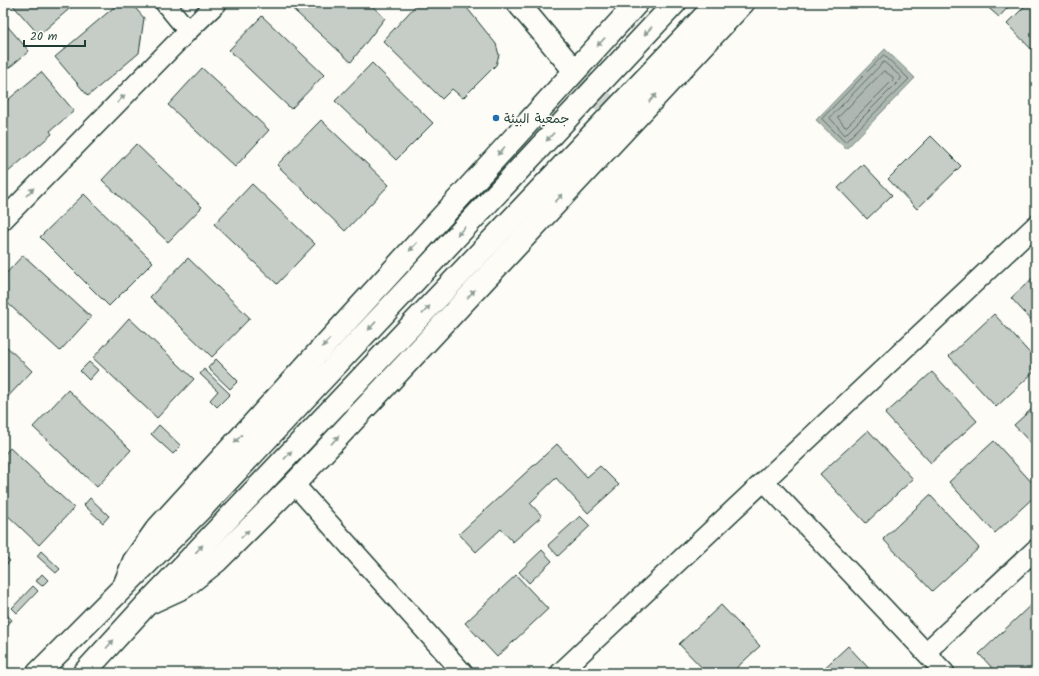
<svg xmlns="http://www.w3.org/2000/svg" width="1039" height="676" viewBox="0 0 1039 676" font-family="Kalam,'Playpen Sans Arabic',sans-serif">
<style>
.water{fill:#aeb8b1;stroke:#75877f}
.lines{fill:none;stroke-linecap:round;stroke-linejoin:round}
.shore{stroke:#586e66;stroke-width:1}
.building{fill:#c6cdc7;stroke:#1f3d34}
.major-tunnel{stroke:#d1d6d0;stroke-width:22;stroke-dasharray:22 11;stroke-linecap:butt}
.minor-casing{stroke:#1f3d34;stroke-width:22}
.major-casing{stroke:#1f3d34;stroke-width:25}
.highway-casing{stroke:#1f3d34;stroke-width:25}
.minor{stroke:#fdfcf7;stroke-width:19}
.major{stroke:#fdfcf7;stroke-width:22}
.highway{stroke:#fdfcf7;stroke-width:22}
.oneway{fill:#8e9c96}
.poi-dot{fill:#1f6fb2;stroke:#fdfcf7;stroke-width:1.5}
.labels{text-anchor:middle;stroke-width:3;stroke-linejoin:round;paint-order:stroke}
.poi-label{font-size:13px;fill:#1f3d34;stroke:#fdfcf7;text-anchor:start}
</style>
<rect width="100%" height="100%" fill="#fdfcf7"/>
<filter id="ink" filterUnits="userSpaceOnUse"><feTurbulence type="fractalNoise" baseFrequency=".025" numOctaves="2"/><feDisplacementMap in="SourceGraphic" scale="8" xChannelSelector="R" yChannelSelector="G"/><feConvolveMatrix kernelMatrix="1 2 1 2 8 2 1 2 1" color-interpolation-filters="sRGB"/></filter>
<g filter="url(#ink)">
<!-- water -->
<path class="water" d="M 885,49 L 915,78 L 846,149 L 816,120 Z"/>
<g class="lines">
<!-- shore -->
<path class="shore" d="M 884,55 L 909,79 L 845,142 L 822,119 Z
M 884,62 L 901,77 L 901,79 L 845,135 L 830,118 Z
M 884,71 L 893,77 L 893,80 L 847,126 L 845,127 L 838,118 Z"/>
</g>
<!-- building -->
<path class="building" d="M 11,3 L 76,3 L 39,35 Z
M 119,3 L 131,3 L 144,18 L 139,53 L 88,96 L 55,57 Z
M 286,3 L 369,3 L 385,18 L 351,62 Z
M 418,3 L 463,3 L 496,44 L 499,55 L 496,65 L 463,98 L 452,89 L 442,99 L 383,41 Z
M 983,3 L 1012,3 L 999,17 Z
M 1028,3 L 1036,3 L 1036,54 L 1007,24 Z
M 262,16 L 324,75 L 291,109 L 229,50 Z
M 3,21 L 29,51 L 3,73 Z
M 372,63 L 433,123 L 396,160 L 335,101 Z
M 202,68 L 269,130 L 235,167 L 168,105 Z
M 41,72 L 74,111 L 50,131 L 52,134 L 7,173 L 3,168 L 3,104 Z
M 321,120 L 389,185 L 345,231 L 277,165 Z
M 931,136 L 961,166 L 917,209 L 888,179 Z
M 136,144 L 202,207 L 168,242 L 102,180 Z
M 863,164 L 892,195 L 867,219 L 838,188 Z
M 252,184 L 315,244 L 277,284 L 214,224 Z
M 84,194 L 153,262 L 109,306 L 40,237 Z
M 23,255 L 91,317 L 60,351 L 3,299 L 3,277 Z
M 188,258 L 250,318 L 212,357 L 150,297 Z
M 1036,275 L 1036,325 L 1011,298 Z
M 994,314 L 1036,360 L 1036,370 L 996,407 L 949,356 Z
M 129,318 L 194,379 L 157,418 L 93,358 Z
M 3,343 L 32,371 L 3,402 Z
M 216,359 L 238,381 L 230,389 L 208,368 Z
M 89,362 L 98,370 L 89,380 L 80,371 Z
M 204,369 L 230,394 L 217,407 L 210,400 L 218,391 L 200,374 Z
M 932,372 L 977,421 L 931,463 L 885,414 Z
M 68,390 L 131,450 L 97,487 L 33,427 Z
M 1036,405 L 1036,449 L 1014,425 Z
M 159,425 L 181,446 L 173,454 L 151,434 Z
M 868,430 L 913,479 L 866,523 L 820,474 Z
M 994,441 L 1036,487 L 1036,495 L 995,533 L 949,482 Z
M 557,444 L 587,477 L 600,466 L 619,485 L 588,513 L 556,478 L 530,503 L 542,516 L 513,542 L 501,529 L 476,552 L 459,534 Z
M 10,448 L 74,508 L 39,545 L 3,511 L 3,456 Z
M 930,495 L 979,548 L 932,591 L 883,539 Z
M 90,498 L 109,516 L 103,523 L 84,505 Z
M 580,516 L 590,526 L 558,556 L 548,545 Z
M 542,550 L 552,561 L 529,583 L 519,572 Z
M 41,551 L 60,569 L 56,573 L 37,556 Z
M 3,554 L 10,561 L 3,568 Z
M 42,574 L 48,580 L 42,586 L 36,581 Z
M 516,575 L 548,609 L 497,657 L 465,623 Z
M 33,586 L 38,591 L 17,613 L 12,608 Z
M 1036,600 L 1036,673 L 997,673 L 979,654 Z
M 721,605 L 760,646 L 731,673 L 707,673 L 679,644 Z
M 4,612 L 12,620 L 5,628 L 3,626 Z
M 848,646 L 873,673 L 819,673 Z"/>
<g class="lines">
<!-- major-tunnel -->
<path class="major-tunnel" d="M 574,70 L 626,126"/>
<!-- minor casing -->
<g class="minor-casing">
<path id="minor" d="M 165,3 L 188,31
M 3,220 L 188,31 L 217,3
M 764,481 L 945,673
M 294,484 L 463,673
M 926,652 L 1036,549
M 560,673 L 1036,225"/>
</g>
<!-- major casing -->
<g class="major-casing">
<path id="major" d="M 518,3 L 574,70
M 124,586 L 134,561 L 156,530 L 637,3
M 147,604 L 184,587 L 217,561 L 294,484 L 743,3"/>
</g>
<!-- highway casing -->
<g class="highway-casing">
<path id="highway" d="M 38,673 L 202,508 L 675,3
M 84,673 L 146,605 L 717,3"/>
</g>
<!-- minor -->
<use href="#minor" class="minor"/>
<!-- major -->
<use href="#major" class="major"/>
<!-- highway -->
<use href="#highway" class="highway"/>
</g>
<!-- one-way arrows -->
<defs><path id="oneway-solid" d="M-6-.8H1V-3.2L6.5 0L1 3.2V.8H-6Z"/></defs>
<g class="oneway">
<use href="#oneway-solid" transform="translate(648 31) rotate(133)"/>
<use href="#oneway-solid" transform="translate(601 42) rotate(133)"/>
<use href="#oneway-solid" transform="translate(653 98) rotate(-47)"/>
<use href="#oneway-solid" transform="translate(121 99) rotate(-46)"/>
<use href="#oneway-solid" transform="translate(550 137) rotate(133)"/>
<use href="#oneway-solid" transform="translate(501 151) rotate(132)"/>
<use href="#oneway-solid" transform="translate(30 192) rotate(-46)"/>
<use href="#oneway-solid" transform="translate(559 198) rotate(-47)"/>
<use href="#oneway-solid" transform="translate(461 231) rotate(133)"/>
<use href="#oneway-solid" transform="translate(413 247) rotate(132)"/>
<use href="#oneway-solid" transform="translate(471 294) rotate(-47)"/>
<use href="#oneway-solid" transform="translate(426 310) rotate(-47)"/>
<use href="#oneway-solid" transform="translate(372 326) rotate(133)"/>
<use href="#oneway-solid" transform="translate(326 343) rotate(132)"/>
<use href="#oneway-solid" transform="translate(238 439) rotate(132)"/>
<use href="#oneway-solid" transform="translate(335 440) rotate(-47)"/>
<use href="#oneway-solid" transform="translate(288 455) rotate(-47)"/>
<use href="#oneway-solid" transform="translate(245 534) rotate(-45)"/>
<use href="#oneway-solid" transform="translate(199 549) rotate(-47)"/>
<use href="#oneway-solid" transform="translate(110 644) rotate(-48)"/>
</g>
</g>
<!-- markers -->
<circle class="poi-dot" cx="496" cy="118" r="4"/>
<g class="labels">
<!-- poi labels -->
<g class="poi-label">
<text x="504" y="123">جمعية البيئة</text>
</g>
</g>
<!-- margin -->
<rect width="1039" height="676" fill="none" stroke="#fdfcf7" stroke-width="16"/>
<rect x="8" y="8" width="1023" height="660" fill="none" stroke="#1f3d34" stroke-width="1.5" filter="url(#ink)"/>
<!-- scale -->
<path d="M24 40v6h61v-6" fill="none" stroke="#1f3d34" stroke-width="2"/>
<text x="30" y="40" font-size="12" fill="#1f3d34" stroke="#fdfcf7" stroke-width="3" paint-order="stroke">20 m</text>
</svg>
